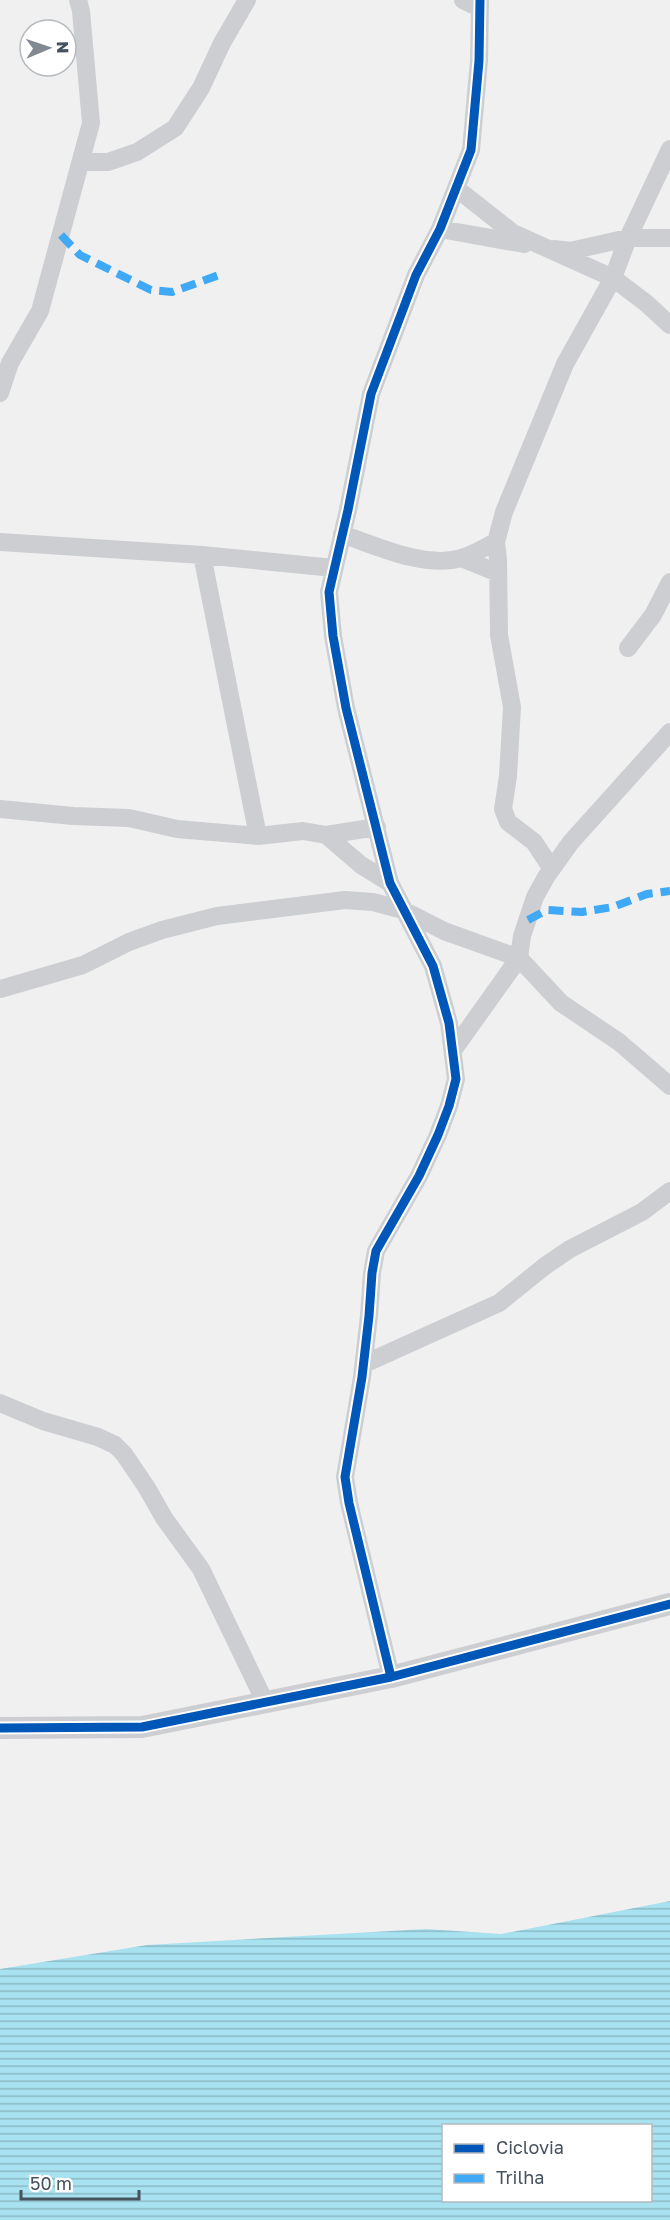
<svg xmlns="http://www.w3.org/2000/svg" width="670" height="2220" viewBox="0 0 670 2220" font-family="'Golos Text',sans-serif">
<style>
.water{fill:url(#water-rules);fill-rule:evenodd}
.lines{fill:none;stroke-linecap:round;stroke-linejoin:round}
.minor{stroke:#ccced1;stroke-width:18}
.tertiary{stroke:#ccced1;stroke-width:22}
.quiet{stroke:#3fa9f5;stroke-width:8;stroke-dasharray:15 8;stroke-linecap:butt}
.cycleway-casing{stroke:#fff;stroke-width:13}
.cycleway{stroke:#0057b8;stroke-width:9}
</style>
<defs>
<pattern id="water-rules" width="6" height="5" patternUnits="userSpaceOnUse" patternTransform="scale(1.5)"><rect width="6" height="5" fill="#a8e1ef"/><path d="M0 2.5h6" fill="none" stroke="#8bb9c5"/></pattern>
</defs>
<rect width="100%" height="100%" fill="#f1f0f0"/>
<!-- water -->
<path class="water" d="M 670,1901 L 670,2220 L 0,2220 L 0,1969 L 147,1945 L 426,1929 L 501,1934 ZM 444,2126 L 650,2126 L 650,2200 L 444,2200 Z"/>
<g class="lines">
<!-- minor -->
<path class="minor" d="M 463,0 L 480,8
M 81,162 L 108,162 L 137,152 L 175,128 L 201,88 L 222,43 L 247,0
M 456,188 L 513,233 L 613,278 L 646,303 L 670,325
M 440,229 L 524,244
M 554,249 L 570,251 L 628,238 L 670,238
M 0,393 L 10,363 L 40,311 L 91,123 L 81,11 L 78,0
M 342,534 C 376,546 426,569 461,558 C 473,555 485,547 496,542 L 504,512 L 565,364 L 613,278 L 628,238 L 670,149
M 0,542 L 202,555 L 334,568
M 496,542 L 498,559 L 499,635 L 512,707 L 508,776 L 503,809 L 508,822 L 534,842 L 552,869
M 202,555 L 258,836
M 461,558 L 498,573
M 628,648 L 653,615 L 670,582
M 0,809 L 73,816 L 129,818 L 177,829 L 258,836 L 303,831 L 326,835 L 377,827
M 326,835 L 361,865 L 390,883
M 0,989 L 83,965 L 129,942 L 162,930 L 217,916 L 345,900 L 373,902 L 403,910 L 444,931 L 519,958 L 561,1003 L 619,1042 L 670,1086
M 454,1049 L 519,958 L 522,936 L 535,897 L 546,877 L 571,842 L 670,732
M 364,1364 L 499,1303 L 545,1266 L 570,1249 L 642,1212 L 670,1191
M 0,1403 L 43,1421 L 98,1437 L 115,1445 L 124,1454 L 147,1488 L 164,1518 L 201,1569 L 265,1702
M 391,1677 L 349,1503 L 345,1477 L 362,1377 L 369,1316 L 372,1273 L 376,1251 L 419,1176 L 438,1135 L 449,1106 L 456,1079 L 449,1023 L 433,966 L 390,883 L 346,708 L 333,636 L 329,592 L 348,510 L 371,394 L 416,275 L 440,229 L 471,150 L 479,61 L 480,0"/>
<!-- tertiary -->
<path class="tertiary" d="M 0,1728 L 142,1727 L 391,1677 L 670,1604"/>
<!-- quiet -->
<path class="quiet" d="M 61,235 L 80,255 L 151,290 L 172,292 L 219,275
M 528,920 L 547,910 L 582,912 L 613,907 L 647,894 L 670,891"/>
<!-- cycleway casing -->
<g class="cycleway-casing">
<path id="cycleway" d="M 391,1677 L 349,1503 L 345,1477 L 362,1377 L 369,1316 L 372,1273 L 376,1251 L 419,1176 L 438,1135 L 449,1106 L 456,1079 L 449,1023 L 433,966 L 390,883 L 346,708 L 333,636 L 329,592 L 348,510 L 371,394 L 416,275 L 440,229 L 471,150 L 479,61 L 480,0
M 0,1728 L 142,1727 L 391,1677 L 670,1604"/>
</g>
<!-- cycleway -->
<use href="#cycleway" class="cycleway"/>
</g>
<!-- legend -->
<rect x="442" y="2124" width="210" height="78" fill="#ffffff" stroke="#b5babe" stroke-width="1.5"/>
<rect x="454" y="2144" width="30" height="9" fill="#0057b8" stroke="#b5babe" stroke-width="1.5"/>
<text x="496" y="2154" font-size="18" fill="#46525d">Ciclovia</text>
<rect x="454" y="2174" width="30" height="9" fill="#3fa9f5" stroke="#b5babe" stroke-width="1.5"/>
<text x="496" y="2184" font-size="18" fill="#46525d">Trilha</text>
<!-- north arrow -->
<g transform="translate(48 48) rotate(88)"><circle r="28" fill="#ffffff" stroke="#b5babe" stroke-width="1.5"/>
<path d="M0-4.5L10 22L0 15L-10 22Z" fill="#828990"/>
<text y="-9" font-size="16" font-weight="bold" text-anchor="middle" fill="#46525d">N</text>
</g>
<!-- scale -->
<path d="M21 2190v9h118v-9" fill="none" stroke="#46525d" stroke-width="3"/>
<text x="30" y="2190" font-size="18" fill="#46525d" stroke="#ffffff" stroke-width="4.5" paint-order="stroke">50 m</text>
</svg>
